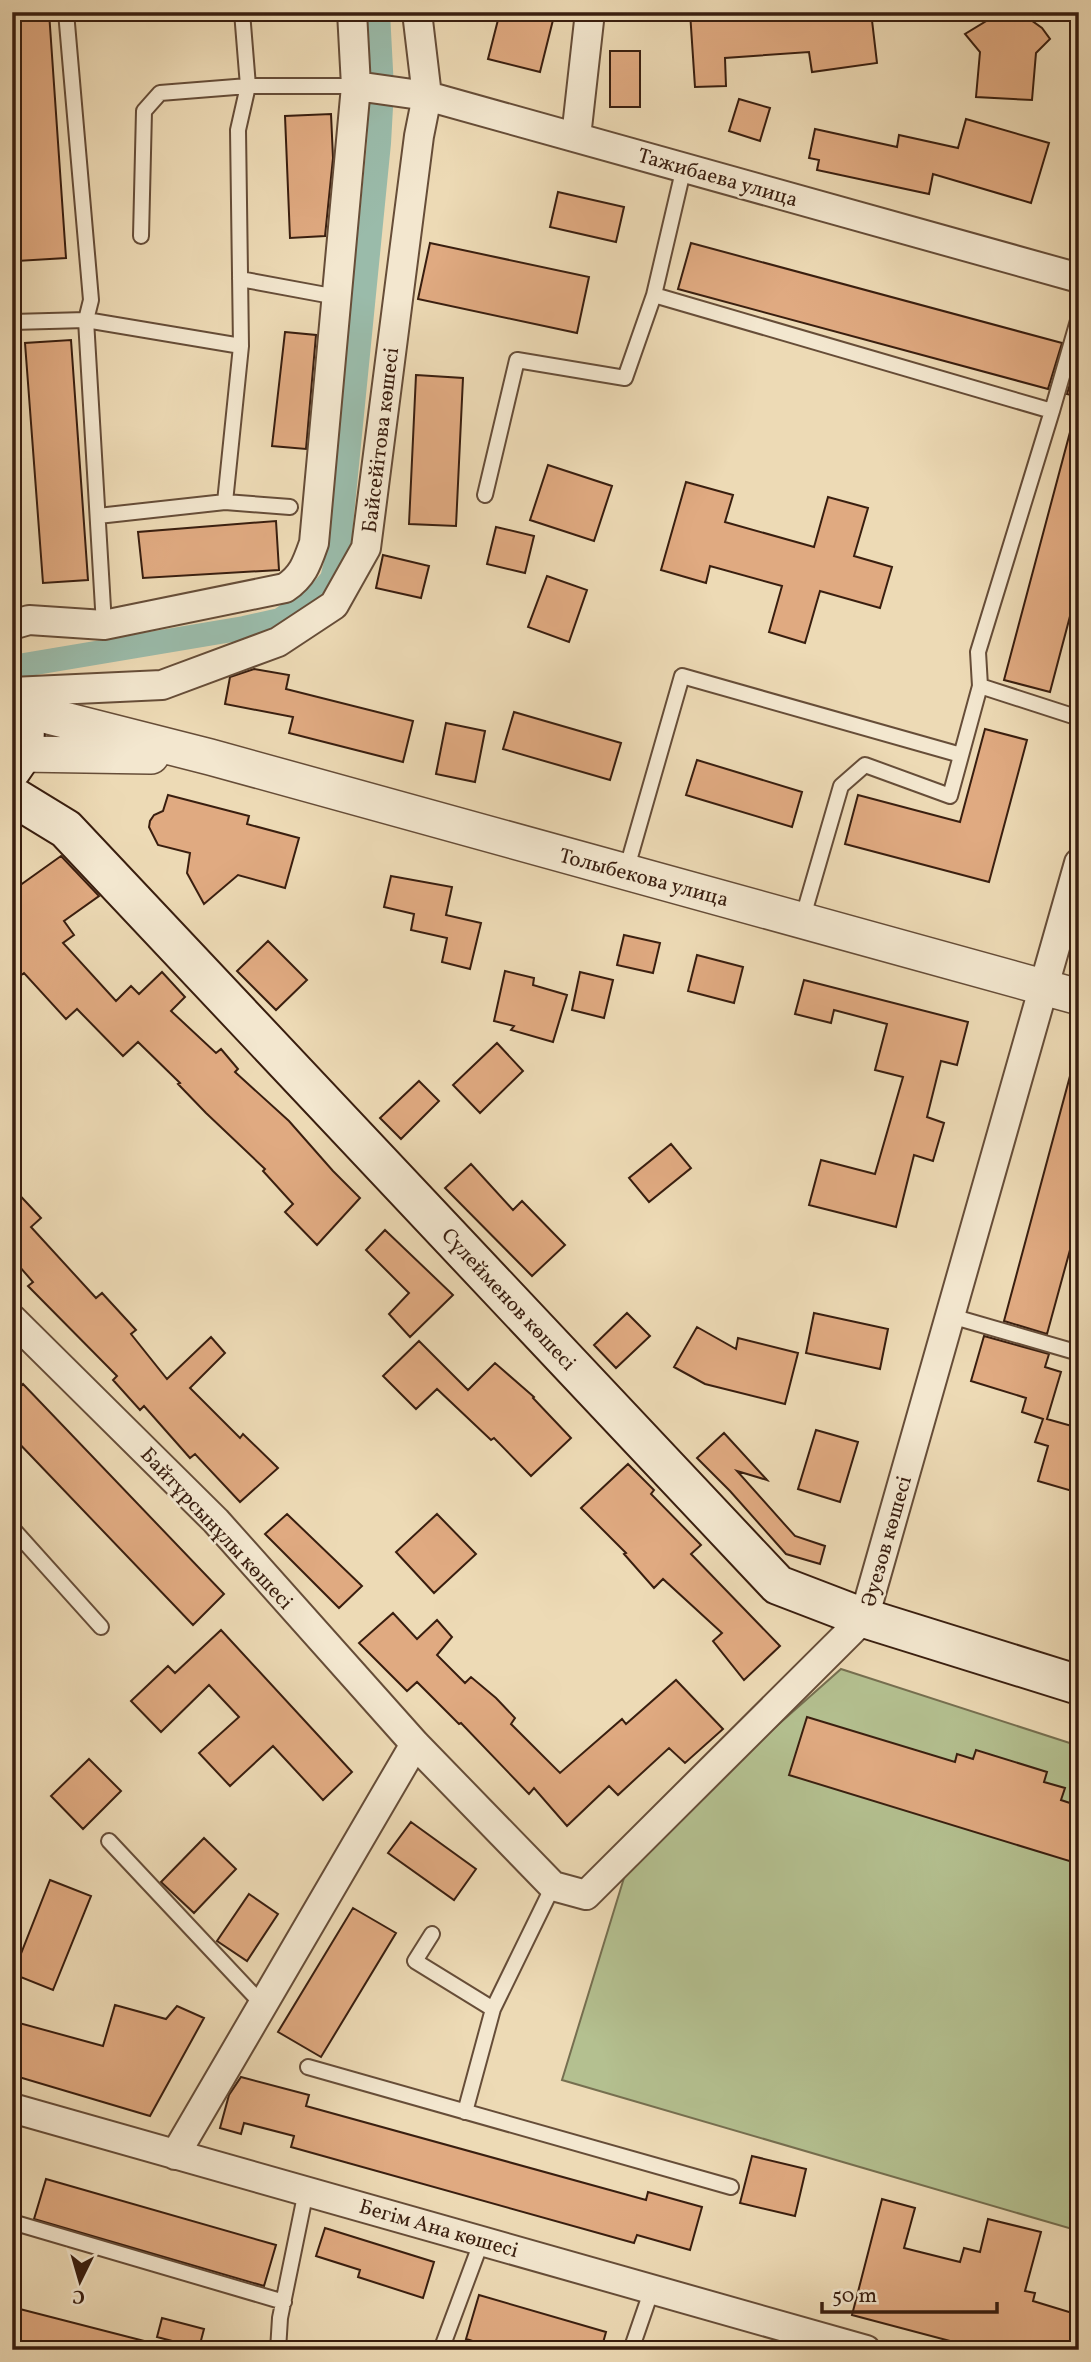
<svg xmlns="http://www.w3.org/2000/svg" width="1091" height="2362" viewBox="0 0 1091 2362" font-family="Vollkorn,serif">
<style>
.green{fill:#b4c090;stroke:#766f50;stroke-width:2}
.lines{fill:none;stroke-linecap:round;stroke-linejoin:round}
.canal{stroke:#9abbaa;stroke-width:24}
.building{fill:#e0aa81;stroke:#391e0f;stroke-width:2}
.service-casing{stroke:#664d38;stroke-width:18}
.minor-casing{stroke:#664d38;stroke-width:32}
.tertiary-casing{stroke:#664d38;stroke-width:38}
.secondary-casing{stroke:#391e0f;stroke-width:42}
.service{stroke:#f3e7cf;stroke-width:14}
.minor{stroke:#f3e7cf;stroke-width:28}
.tertiary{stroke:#f3e7cf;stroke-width:35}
.secondary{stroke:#f3e7cf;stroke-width:38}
.labels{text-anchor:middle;stroke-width:5;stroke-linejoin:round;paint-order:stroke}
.street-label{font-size:21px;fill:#391e0f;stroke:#f3e7cf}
</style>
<rect width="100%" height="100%" fill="#eddab5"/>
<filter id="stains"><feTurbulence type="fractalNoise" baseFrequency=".00286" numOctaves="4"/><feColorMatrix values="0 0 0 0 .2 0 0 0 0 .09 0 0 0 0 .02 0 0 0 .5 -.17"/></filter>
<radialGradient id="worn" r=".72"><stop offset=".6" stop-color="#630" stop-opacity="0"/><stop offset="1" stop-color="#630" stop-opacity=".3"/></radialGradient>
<!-- green -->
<path class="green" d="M 841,1669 L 1079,1746 L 1079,2231 L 562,2080 L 631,1855 Z"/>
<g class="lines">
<!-- canal -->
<path class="canal" d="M 12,667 L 244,628 L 280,620 L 320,593 L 332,579 L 338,555 L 379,143 L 382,89 L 378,12"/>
</g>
<!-- building -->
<path class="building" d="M 12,12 L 49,12 L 66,258 L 17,261 L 12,190 Z
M 500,12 L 555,12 L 540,72 L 488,59 Z
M 690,12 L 871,12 L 877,63 L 812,72 L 809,52 L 725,58 L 726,86 L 695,87 Z
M 1007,13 L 1028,18 L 1042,28 L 1050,39 L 1036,53 L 1032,100 L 976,97 L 980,52 L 965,34 L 993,17 Z
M 610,51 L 640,51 L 640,107 L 610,107 Z
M 739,99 L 770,108 L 760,141 L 729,131 Z
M 331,114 L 333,158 L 325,236 L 290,238 L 285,116 Z
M 966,119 L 1049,143 L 1031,203 L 933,174 L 929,194 L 817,170 L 819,160 L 809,158 L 815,129 L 897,147 L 899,135 L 958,148 Z
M 558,192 L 624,207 L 616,242 L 550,227 Z
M 430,243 L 589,277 L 577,333 L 418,299 Z
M 691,243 L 1062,343 L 1048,389 L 678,289 Z
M 285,332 L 316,335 L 306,449 L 272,446 Z
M 71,340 L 88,580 L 43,583 L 25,343 Z
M 1079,353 L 1079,397 L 1067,394 Z
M 416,375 L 463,378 L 456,526 L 409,524 Z
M 1073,421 L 1079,422 L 1079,582 L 1050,692 L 1004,680 Z
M 548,465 L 612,486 L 594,541 L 530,520 Z
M 686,482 L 733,495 L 725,522 L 814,547 L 828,497 L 868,508 L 854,556 L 892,567 L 880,608 L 820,591 L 805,643 L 769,632 L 782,586 L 710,566 L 706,583 L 661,570 Z
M 276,521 L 279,570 L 143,578 L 138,532 Z
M 496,527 L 534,536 L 525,573 L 487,564 Z
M 383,555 L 429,566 L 421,598 L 376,588 Z
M 547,576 L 587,590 L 569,642 L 528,627 Z
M 254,669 L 289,675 L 286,689 L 413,721 L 403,762 L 289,733 L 293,717 L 225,704 L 230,677 Z
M 514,712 L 621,743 L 610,780 L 503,749 Z
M 446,723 L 485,731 L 475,782 L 436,774 Z
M 985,729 L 1027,740 L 989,882 L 845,844 L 858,795 L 960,822 Z
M 697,760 L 802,792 L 792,827 L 686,795 Z
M 168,795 L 249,816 L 247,824 L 299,838 L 285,888 L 238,875 L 204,904 L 187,873 L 190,853 L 158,845 L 149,827 L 150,821 L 154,815 L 163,811 Z
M 61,856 L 99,896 L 64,921 L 74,935 L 63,943 L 116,1001 L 131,986 L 139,994 L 162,972 L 185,997 L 171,1011 L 216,1053 L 221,1049 L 238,1069 L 235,1072 L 289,1121 L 333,1171 L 360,1198 L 317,1245 L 285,1212 L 293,1204 L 263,1171 L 265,1169 L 206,1113 L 178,1084 L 180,1083 L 138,1042 L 123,1056 L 77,1009 L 66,1019 L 24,973 L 12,982 L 12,891 Z
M 391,876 L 452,887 L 446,915 L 481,923 L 470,969 L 442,962 L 447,938 L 411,930 L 414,914 L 384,907 Z
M 624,935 L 660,943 L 653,973 L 617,965 Z
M 268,941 L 307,980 L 276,1010 L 237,971 Z
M 697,955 L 743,967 L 734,1003 L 688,991 Z
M 505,971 L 534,978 L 533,985 L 567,995 L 553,1042 L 511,1030 L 514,1026 L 494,1021 Z
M 580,972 L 613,980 L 604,1018 L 572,1010 Z
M 804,980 L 968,1022 L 957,1065 L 941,1061 L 927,1117 L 944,1123 L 933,1161 L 914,1155 L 896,1227 L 809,1205 L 821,1160 L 875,1174 L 903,1077 L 875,1070 L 887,1024 L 834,1010 L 831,1023 L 795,1014 Z
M 497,1043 L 523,1071 L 480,1113 L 453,1085 Z
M 1073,1065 L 1079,1066 L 1079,1217 L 1047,1334 L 1004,1321 Z
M 419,1081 L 439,1101 L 401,1139 L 380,1118 Z
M 671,1144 L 691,1168 L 649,1202 L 629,1178 Z
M 471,1164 L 513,1210 L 522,1201 L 565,1245 L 532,1276 L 445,1188 Z
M 12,1187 L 41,1218 L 31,1227 L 96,1298 L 102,1293 L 136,1330 L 131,1334 L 167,1379 L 211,1337 L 225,1353 L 190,1388 L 240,1438 L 243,1434 L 278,1468 L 240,1502 L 195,1454 L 190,1458 L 144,1406 L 140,1410 L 113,1380 L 117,1376 L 28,1286 L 33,1282 L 12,1258 Z
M 385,1230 L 453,1295 L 410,1337 L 389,1314 L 409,1293 L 366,1250 Z
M 627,1313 L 650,1336 L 616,1368 L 594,1345 Z
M 814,1313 L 888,1329 L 880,1369 L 806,1353 Z
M 697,1327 L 736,1349 L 738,1338 L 798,1353 L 785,1404 L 705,1384 L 674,1367 Z
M 984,1336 L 1049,1354 L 1045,1367 L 1061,1372 L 1047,1419 L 1079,1428 L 1079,1493 L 1038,1481 L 1048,1446 L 1035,1442 L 1043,1419 L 1022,1412 L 1026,1398 L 971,1381 Z
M 419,1341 L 468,1390 L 495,1363 L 534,1397 L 533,1398 L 571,1438 L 531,1476 L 494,1438 L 491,1440 L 437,1389 L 416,1409 L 383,1376 Z
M 23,1384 L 224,1594 L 193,1625 L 12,1436 L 12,1395 Z
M 816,1430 L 858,1442 L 840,1502 L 798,1489 Z
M 724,1433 L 767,1480 L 737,1471 L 795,1536 L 825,1546 L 820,1564 L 786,1554 L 730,1491 L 697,1458 Z
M 628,1464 L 654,1490 L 651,1494 L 701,1545 L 691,1554 L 780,1646 L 744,1680 L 713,1641 L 722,1633 L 663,1579 L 654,1588 L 624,1554 L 626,1553 L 581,1508 Z
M 287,1514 L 362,1586 L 339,1608 L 265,1534 Z
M 437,1514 L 476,1554 L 434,1593 L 396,1552 Z
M 393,1613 L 417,1639 L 437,1620 L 452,1637 L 437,1655 L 465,1683 L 471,1677 L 496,1698 L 515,1718 L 511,1724 L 560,1773 L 622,1719 L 626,1724 L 676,1680 L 723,1729 L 685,1763 L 669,1748 L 618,1795 L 609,1786 L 567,1826 L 534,1788 L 529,1794 L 461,1723 L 459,1724 L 417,1682 L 407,1691 L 359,1643 Z
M 221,1630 L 352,1772 L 323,1800 L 273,1746 L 230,1786 L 199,1753 L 239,1717 L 209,1685 L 161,1732 L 131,1701 L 168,1666 L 175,1673 Z
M 807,1717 L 955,1762 L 957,1754 L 973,1759 L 976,1750 L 1047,1772 L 1044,1782 L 1065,1788 L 1061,1800 L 1079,1806 L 1079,1864 L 789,1775 Z
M 89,1759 L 121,1791 L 83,1829 L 51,1796 Z
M 411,1822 L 476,1869 L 454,1900 L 388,1853 Z
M 204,1838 L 236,1869 L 194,1913 L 161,1882 Z
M 50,1880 L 91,1896 L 53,1990 L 13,1974 Z
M 249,1894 L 278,1914 L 247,1961 L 217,1941 Z
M 353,1908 L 396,1933 L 321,2057 L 278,2032 Z
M 115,2005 L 166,2019 L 177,2006 L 204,2018 L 150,2116 L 12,2075 L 12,2021 L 103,2046 Z
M 241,2077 L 309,2095 L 306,2106 L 646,2200 L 648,2192 L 702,2207 L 690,2250 L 637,2235 L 634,2243 L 291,2147 L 294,2136 L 244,2123 L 241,2134 L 220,2128 L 229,2095 Z
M 752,2156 L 806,2169 L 795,2216 L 740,2203 Z
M 46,2179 L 276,2245 L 264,2286 L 34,2219 Z
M 882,2199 L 915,2208 L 904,2248 L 960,2262 L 964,2248 L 980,2252 L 988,2219 L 1041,2232 L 1025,2291 L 1035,2293 L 1033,2301 L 1079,2315 L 1079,2350 L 984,2350 L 852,2315 Z
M 325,2228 L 434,2262 L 423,2298 L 358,2277 L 360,2270 L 316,2256 Z
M 479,2295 L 606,2332 L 601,2350 L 502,2350 L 466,2339 Z
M 12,2307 L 156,2344 L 155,2350 L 21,2350 L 22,2346 L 12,2344 Z
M 162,2318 L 204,2329 L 199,2348 L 157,2337 Z"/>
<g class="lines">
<!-- service casing -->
<g class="service-casing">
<path id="service" d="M 66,12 L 91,300 L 86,320 L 104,625
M 684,167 L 654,295 L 1052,411 L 1079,317
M 141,236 L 144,111 L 160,93 L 248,86 L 356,86
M 240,279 L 337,297
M 12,322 L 86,320 L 241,346
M 1052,411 L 978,652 L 980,686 L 1079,718
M 485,495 L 517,360 L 625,378 L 654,295
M 225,502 L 241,346 L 238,130 L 248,86 L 242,12
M 98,516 L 225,502 L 290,507
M 626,871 L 682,676 L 961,755
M 802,920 L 841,786 L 865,765 L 950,796 L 980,686
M 951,1316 L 1079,1353
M 12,1528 L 101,1627
M 109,1841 L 262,2004
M 432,1934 L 415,1961 L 493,2009
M 308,2067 L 731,2187
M 465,2112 L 493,2009 L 553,1886
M 12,2222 L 284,2302
M 278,2350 L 280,2318 L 306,2191
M 441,2350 L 482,2240
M 631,2350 L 652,2289"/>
</g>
<!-- minor casing -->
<g class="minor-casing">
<path id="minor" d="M 356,86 L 427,96 L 1079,278
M 576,137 L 590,12
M 12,625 L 29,620 L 104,625 L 285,588 C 303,576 307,563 314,543 L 356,86 L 352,12
M 12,692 L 162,685 L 278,642 L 334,605 L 366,548 L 419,136 L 427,96 L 417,12
M 12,1319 L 216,1521 L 415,1744 L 553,1886 L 586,1895 L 864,1618 L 1079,863
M 12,2108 L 866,2350
M 175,2155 L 415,1744"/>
</g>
<!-- tertiary casing -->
<g class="tertiary-casing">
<path id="tertiary" d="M 21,709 L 210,757 L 1079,997
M 21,754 L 151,756"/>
</g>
<!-- secondary casing -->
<g class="secondary-casing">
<path id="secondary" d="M 12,697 C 28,720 30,746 12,769
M 12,796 L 66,829 L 778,1585 L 864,1618 L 1079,1685"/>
</g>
<!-- service -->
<use href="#service" class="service"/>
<!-- minor -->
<use href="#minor" class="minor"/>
<!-- tertiary -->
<use href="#tertiary" class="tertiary"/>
<!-- secondary -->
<use href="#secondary" class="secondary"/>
</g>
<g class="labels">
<!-- street labels -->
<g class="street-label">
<text transform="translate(718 177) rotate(16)" y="7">Тажибаева улица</text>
<text transform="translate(380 440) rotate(-83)" y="7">Байсейітова көшесі</text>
<text transform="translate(644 877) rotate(15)" y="7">Толыбекова улица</text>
<text transform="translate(509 1299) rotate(47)" y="7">Сүлейменов көшесі</text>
<text transform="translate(217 1528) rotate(47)" y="7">Байтұрсынұлы көшесі</text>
<text transform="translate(886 1541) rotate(-74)" y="7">Әуезов көшесі</text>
<text transform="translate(439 2228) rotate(16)" y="7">Бегім Ана көшесі</text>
</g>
</g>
<!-- margin -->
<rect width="1091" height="2362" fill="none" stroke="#eddab5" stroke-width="42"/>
<rect x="14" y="14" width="1063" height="2334" fill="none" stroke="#391e0f" stroke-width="3.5"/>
<rect x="21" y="21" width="1049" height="2320" fill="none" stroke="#391e0f" stroke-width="2"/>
<!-- north arrow -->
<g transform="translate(80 2281) rotate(185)" stroke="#f3e7cf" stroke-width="5" paint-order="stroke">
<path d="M0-5L12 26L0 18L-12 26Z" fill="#391e0f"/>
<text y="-10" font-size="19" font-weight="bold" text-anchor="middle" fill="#391e0f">С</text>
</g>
<!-- scale -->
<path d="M822 2302v10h175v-10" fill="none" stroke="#391e0f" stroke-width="3.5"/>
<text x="832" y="2302" font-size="21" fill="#391e0f" stroke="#f3e7cf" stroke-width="5" paint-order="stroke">50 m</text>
<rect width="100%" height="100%" filter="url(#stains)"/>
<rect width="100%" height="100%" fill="url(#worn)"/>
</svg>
